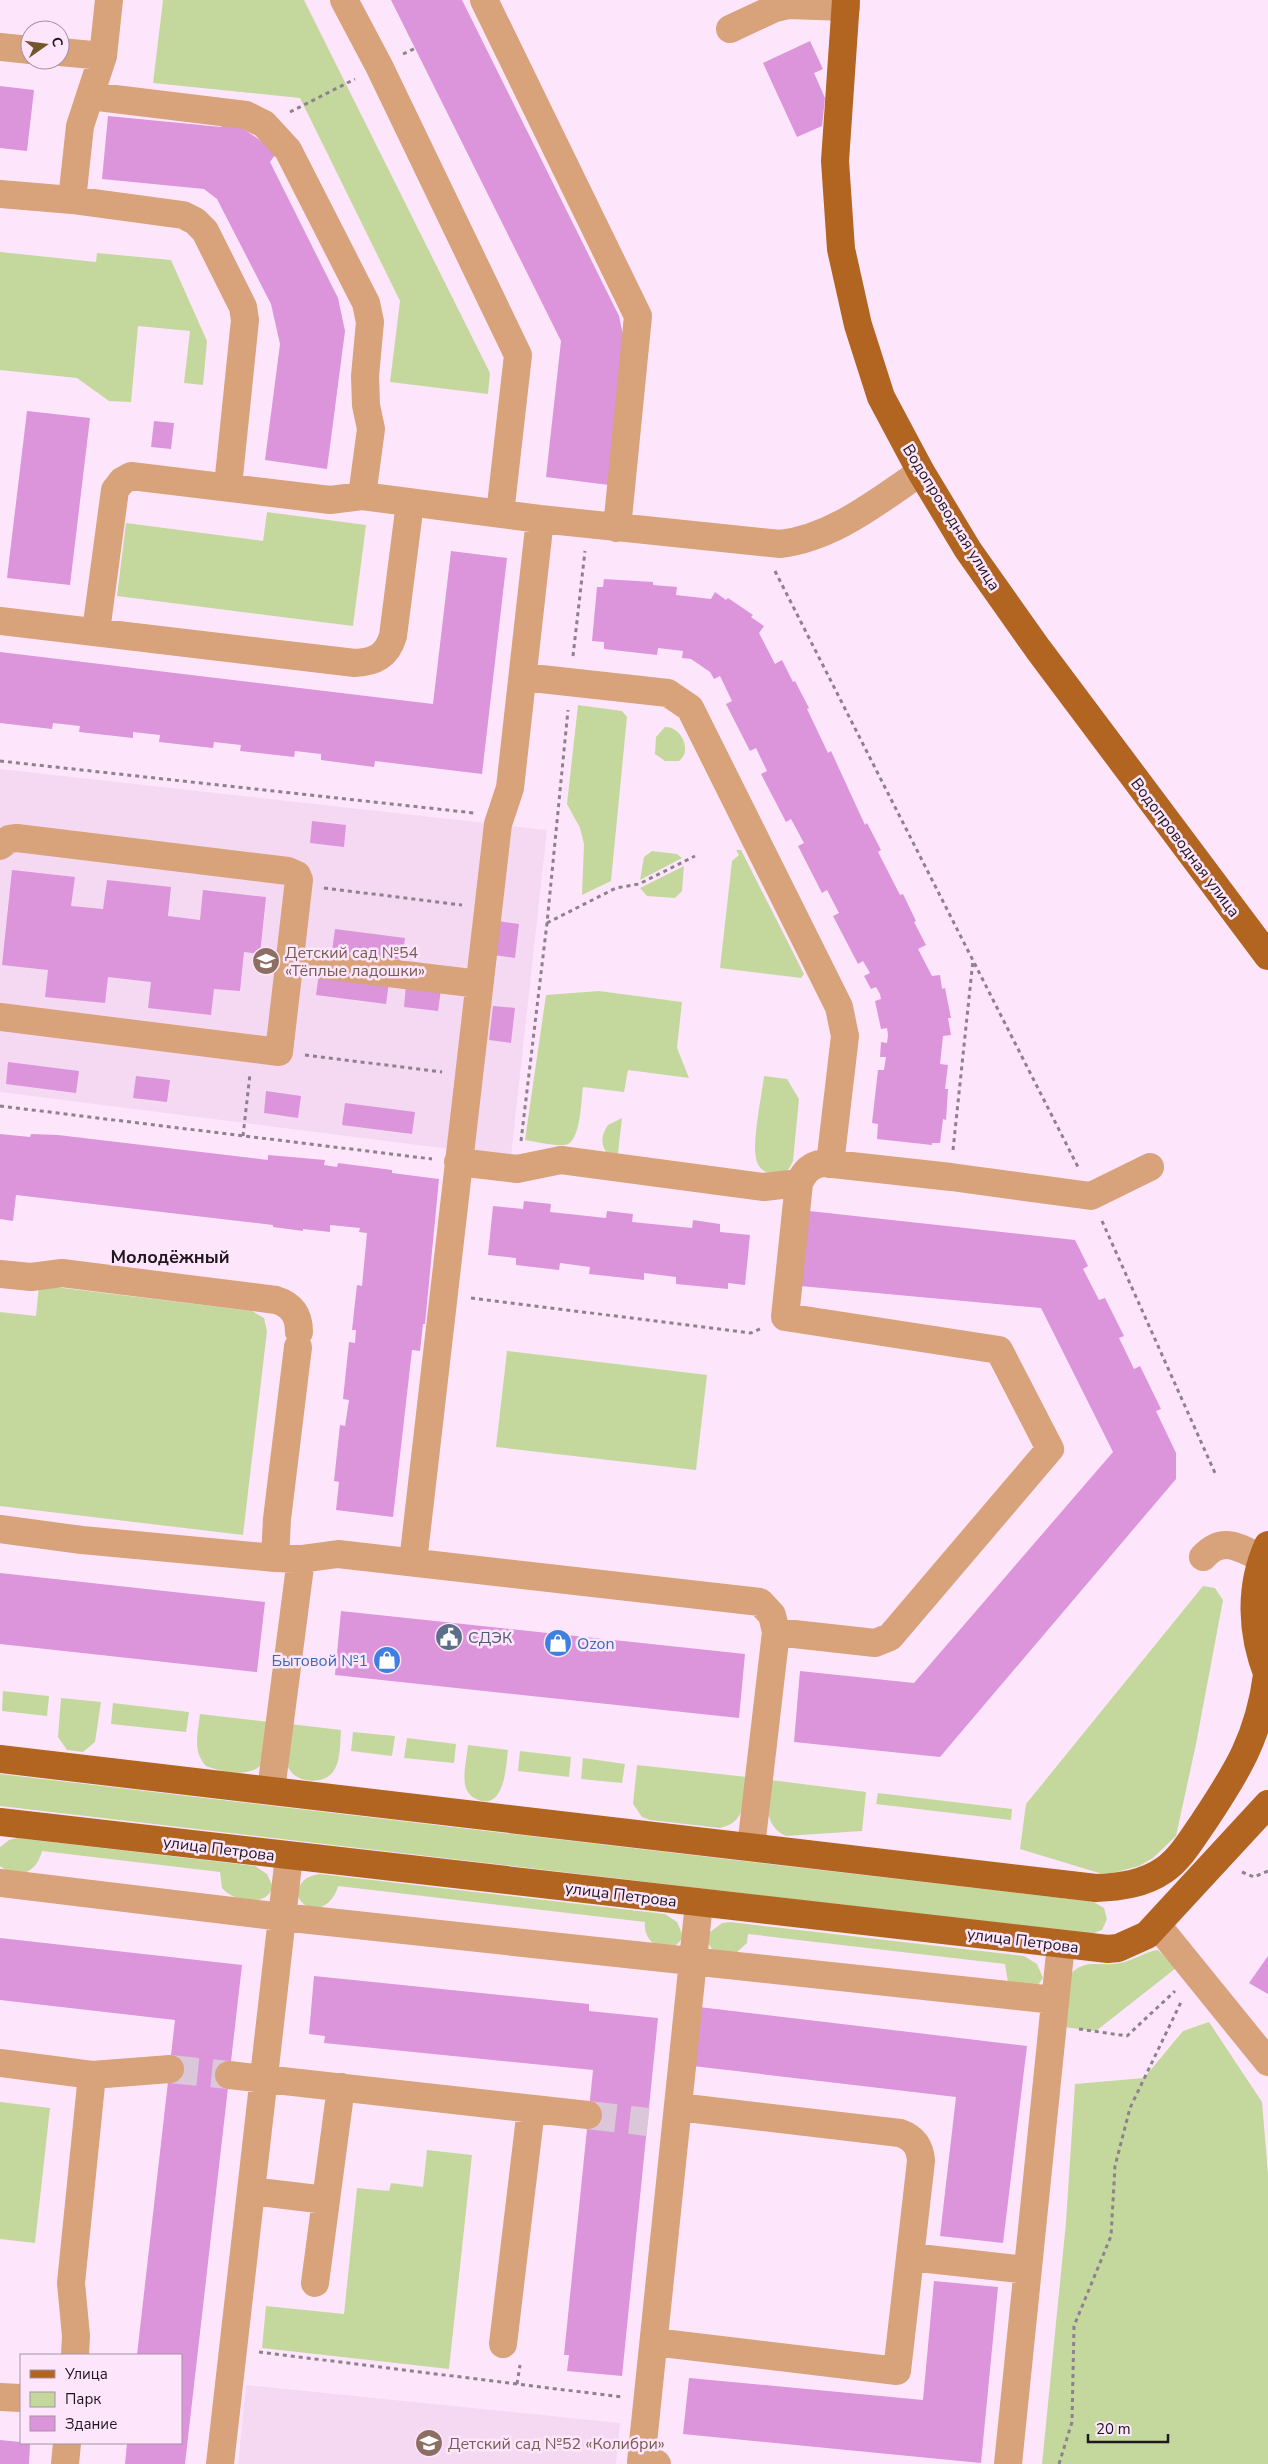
<svg xmlns="http://www.w3.org/2000/svg" width="1268" height="2464" viewBox="0 0 1268 2464" font-family="'Nunito Sans',sans-serif">
<style>
.built{fill:#f5d9f3}
.green{fill:#c4d89e}
.building{fill:#dc94db}
.lines{fill:none;stroke-linecap:round;stroke-linejoin:round}
.minor-tunnel{stroke:#dcc7da;stroke-width:28;stroke-dasharray:28 14;stroke-linecap:butt}
.path{stroke:#8f808e;stroke-width:3;stroke-dasharray:4 4;stroke-linecap:butt}
.minor{stroke:#d8a27b;stroke-width:28}
.major{stroke:#b16520;stroke-width:28}
.labels{text-anchor:middle;stroke-width:5;stroke-linejoin:round;paint-order:stroke}
.street-label{font-size:16px;fill:#1e171e;stroke:#fde6fb}
.education-label{font-size:16px;fill:#785e54;stroke:#fde6fb;text-anchor:start}
.service-label{font-size:16px;fill:#4e5e75;stroke:#fde6fb;text-anchor:start}
.shop-label{font-size:16px;fill:#366cbe;stroke:#fde6fb;text-anchor:start}
.neighbourhood-label{font-size:18px;font-weight:bold;fill:#1e171e;stroke:#fde6fb}
</style>
<rect width="100%" height="100%" fill="#fde6fb"/>
<!-- built -->
<path class="built" d="M 0,769 L 547,830 L 511,1157 L 0,1092 Z
M 246,2385 L 620,2423 L 616,2464 L 238,2464 Z"/>
<!-- green -->
<path class="green" d="M 163,0 L 304,0 L 490,373 L 488,394 L 390,382 L 400,301 L 300,98 L 153,83 Z
M 0,252 L 96,262 L 97,253 L 171,260 L 207,341 L 203,385 L 184,383 L 190,331 L 138,326 L 131,402 L 109,401 L 77,378 L 0,370 Z
M 267,512 L 366,525 L 353,626 L 117,596 L 126,523 L 263,541 Z
M 578,705 L 622,711 L 627,717 L 611,881 L 582,895 L 584,844 L 580,828 L 567,804 Z
M 665,727 C 681,726 693,751 679,761 L 665,761 L 655,754 L 656,737 Z
M 736,850 L 741,850 L 804,974 L 801,978 L 720,968 L 732,861 L 739,855 Z
M 652,851 L 677,854 L 682,858 L 640,880 L 644,857 Z
M 684,866 L 682,891 L 675,898 L 647,896 L 640,888 Z
M 599,991 L 682,1002 L 677,1048 L 689,1078 L 628,1070 L 624,1092 L 583,1087 C 581,1100 581,1143 565,1145 C 553,1146 538,1142 525,1140 L 546,995 Z
M 764,1076 L 787,1079 L 799,1099 L 793,1161 L 789,1169 C 776,1177 759,1175 756,1158 C 752,1143 762,1094 764,1076 Z
M 622,1118 L 617,1162 C 603,1152 597,1141 608,1125 Z
M 39,1285 L 252,1311 L 264,1318 L 267,1331 L 243,1535 L 0,1506 L 0,1312 L 36,1316 Z
M 507,1351 L 707,1375 L 696,1470 L 496,1447 Z
M 1203,1586 L 1215,1588 L 1223,1600 L 1196,1744 L 1176,1836 L 1153,1858 L 1139,1866 L 1113,1873 L 1099,1873 L 1020,1849 L 1026,1804 Z
M 3,1691 L 49,1696 L 47,1716 L 2,1711 Z
M 61,1698 L 101,1702 L 95,1742 L 83,1752 L 67,1750 L 58,1737 Z
M 113,1703 L 189,1712 L 186,1732 L 111,1724 Z
M 200,1714 L 270,1722 C 268,1733 268,1752 263,1762 C 253,1779 221,1772 206,1766 C 192,1751 198,1733 200,1714 Z
M 290,1724 L 341,1730 C 340,1743 341,1761 333,1772 C 323,1786 290,1783 287,1763 C 285,1751 289,1736 290,1724 Z
M 353,1732 L 395,1736 L 392,1756 L 351,1751 Z
M 407,1738 L 456,1744 L 454,1763 L 404,1758 Z
M 468,1745 L 508,1750 C 506,1766 505,1812 476,1799 C 470,1796 466,1791 465,1784 C 463,1772 467,1757 468,1745 Z
M 520,1751 L 571,1757 L 569,1777 L 518,1771 Z
M 583,1758 L 625,1764 L 622,1783 L 581,1779 Z
M 637,1765 L 747,1777 C 744,1800 746,1823 720,1828 L 650,1820 L 642,1817 L 633,1804 Z
M 0,1774 L 1094,1902 L 1104,1908 L 1107,1919 L 1102,1930 L 1091,1934 L 0,1806 Z
M 771,1780 L 866,1792 L 862,1831 L 786,1836 C 762,1825 768,1802 771,1780 Z
M 878,1793 L 1012,1809 L 1011,1820 L 876,1804 Z
M 17,1838 L 255,1866 L 267,1874 L 273,1887 C 266,1908 234,1902 222,1888 L 220,1872 L 42,1851 C 37,1872 19,1881 0,1866 L 0,1847 L 9,1840 Z
M 320,1874 L 665,1914 L 677,1922 L 683,1936 C 673,1959 642,1946 645,1922 L 338,1886 C 333,1907 309,1919 297,1895 C 300,1881 306,1876 320,1874 Z
M 730,1922 L 1024,1956 L 1037,1964 L 1043,1978 L 1036,1988 L 1008,1982 L 1005,1964 L 748,1934 L 747,1943 L 735,1954 L 714,1952 L 708,1943 L 710,1932 L 722,1923 Z
M 1158,1950 L 1176,1968 L 1096,2031 L 1063,2027 L 1071,1974 C 1084,1958 1102,1967 1120,1963 C 1133,1961 1146,1951 1158,1950 Z
M 1209,2022 L 1262,2102 L 1268,2174 L 1268,2464 L 1042,2464 L 1066,2222 L 1075,2084 L 1144,2078 L 1183,2031 Z
M 0,2102 L 50,2108 L 35,2243 L 0,2239 Z
M 427,2150 L 472,2155 L 449,2369 L 262,2348 L 266,2306 L 344,2314 L 357,2188 L 389,2191 L 391,2183 L 423,2187 Z"/>
<!-- building -->
<path class="building" d="M 391,0 L 462,0 L 619,316 L 625,344 L 609,485 L 546,477 L 561,341 Z
M 810,41 L 823,69 L 814,73 L 825,98 L 822,126 L 797,137 L 763,63 Z
M 0,86 L 34,90 L 27,151 L 0,148 Z
M 108,116 L 221,127 L 228,118 L 277,152 L 270,162 L 338,298 L 345,331 L 327,469 L 265,460 L 280,344 L 271,304 L 217,199 L 204,189 L 102,179 Z
M 27,411 L 90,418 L 70,585 L 7,578 Z
M 154,421 L 174,423 L 171,449 L 151,447 Z
M 451,551 L 507,558 L 482,774 L 375,761 L 374,767 L 321,760 L 321,754 L 295,751 L 294,757 L 240,751 L 241,745 L 214,742 L 213,748 L 159,742 L 160,735 L 133,732 L 133,738 L 79,732 L 80,726 L 53,723 L 52,729 L 0,723 L 0,652 L 433,704 Z
M 604,579 L 653,582 L 653,585 L 677,587 L 676,595 L 711,599 L 715,592 L 726,600 L 728,598 L 753,615 L 751,617 L 764,626 L 759,633 L 775,664 L 782,660 L 793,682 L 795,681 L 809,708 L 807,709 L 828,753 L 831,751 L 865,825 L 867,823 L 881,850 L 878,852 L 900,895 L 903,894 L 916,921 L 914,922 L 926,945 L 918,949 L 932,976 L 940,975 L 942,989 L 945,988 L 951,1018 L 948,1018 L 951,1035 L 943,1036 L 940,1064 L 948,1065 L 945,1089 L 948,1089 L 946,1120 L 943,1119 L 940,1143 L 932,1143 L 932,1145 L 877,1139 L 878,1124 L 872,1123 L 878,1070 L 884,1070 L 886,1057 L 880,1057 L 881,1042 L 887,1043 L 888,1035 L 887,1028 L 881,1029 L 875,1001 L 881,999 L 880,994 L 876,987 L 871,989 L 864,976 L 870,973 L 863,961 L 858,964 L 833,916 L 839,913 L 827,890 L 822,893 L 798,846 L 804,843 L 791,819 L 786,822 L 761,774 L 767,771 L 756,748 L 750,751 L 726,704 L 732,701 L 720,676 L 714,679 L 710,672 L 691,659 L 682,658 L 683,651 L 658,648 L 657,655 L 604,649 L 604,642 L 592,641 L 597,587 L 603,587 Z
M 312,821 L 346,825 L 344,847 L 310,843 Z
M 12,870 L 75,877 L 71,906 L 103,909 L 107,880 L 171,887 L 168,916 L 200,920 L 203,890 L 266,897 L 260,954 L 244,952 L 240,991 L 214,989 L 211,1015 L 148,1008 L 151,982 L 108,977 L 105,1003 L 45,997 L 48,970 L 2,965 Z
M 497,921 L 519,924 L 515,958 L 493,955 Z
M 335,929 L 405,938 L 402,960 L 332,951 Z
M 319,973 L 389,982 L 386,1004 L 316,995 Z
M 406,985 L 441,989 L 438,1011 L 404,1007 Z
M 493,1006 L 515,1008 L 511,1043 L 489,1040 Z
M 8,1062 L 79,1071 L 76,1093 L 6,1084 Z
M 136,1076 L 170,1080 L 167,1102 L 133,1098 Z
M 266,1091 L 301,1096 L 298,1118 L 264,1113 Z
M 345,1103 L 415,1112 L 412,1134 L 342,1125 Z
M 0,1134 L 30,1137 L 31,1134 L 58,1135 L 268,1160 L 268,1155 L 280,1156 L 325,1160 L 324,1165 L 337,1167 L 338,1163 L 392,1170 L 392,1173 L 439,1179 L 425,1324 L 423,1324 L 420,1351 L 412,1350 L 393,1517 L 336,1510 L 339,1482 L 334,1481 L 340,1425 L 345,1426 L 349,1400 L 343,1399 L 349,1342 L 355,1343 L 356,1330 L 352,1330 L 357,1285 L 362,1286 L 367,1233 L 359,1232 L 360,1228 L 330,1225 L 330,1232 L 303,1229 L 303,1231 L 273,1227 L 273,1225 L 16,1195 L 13,1221 L 0,1219 Z
M 524,1201 L 551,1204 L 550,1212 L 606,1218 L 607,1211 L 633,1214 L 632,1222 L 692,1228 L 693,1220 L 720,1224 L 720,1232 L 750,1235 L 745,1285 L 728,1283 L 728,1289 L 676,1284 L 676,1277 L 644,1273 L 644,1280 L 589,1274 L 590,1267 L 560,1263 L 559,1270 L 516,1265 L 516,1258 L 488,1255 L 493,1206 L 523,1209 Z
M 809,1211 L 1075,1240 L 1088,1266 L 1083,1269 L 1099,1300 L 1105,1298 L 1124,1336 L 1119,1338 L 1134,1369 L 1140,1366 L 1161,1409 L 1156,1411 L 1176,1453 L 1176,1479 L 940,1757 L 794,1742 L 800,1671 L 914,1683 L 1113,1452 L 1041,1308 L 800,1286 Z
M 0,1573 L 265,1602 L 257,1672 L 0,1644 Z
M 341,1611 L 745,1654 L 739,1718 L 335,1675 Z
M 0,1938 L 242,1965 L 185,2464 L 125,2464 L 127,2443 L 181,2443 L 181,2355 L 137,2355 L 175,2020 L 0,2000 Z
M 1268,1956 L 1268,1994 L 1249,1983 Z
M 314,1976 L 589,2004 L 589,2011 L 658,2018 L 622,2376 L 567,2371 L 569,2355 L 564,2355 L 593,2070 L 324,2043 L 325,2036 L 309,2034 Z
M 699,2007 L 1027,2046 L 1003,2243 L 940,2236 L 956,2097 L 693,2066 Z
M 934,2281 L 998,2287 L 981,2463 L 683,2434 L 689,2378 L 923,2400 Z
M 0,2440 L 30,2443 L 29,2464 L 0,2464 Z"/>
<g class="lines">
<!-- minor-tunnel -->
<path class="minor-tunnel" d="M 170,2069 L 229,2075
M 588,2115 L 648,2122"/>
<!-- path -->
<path class="path" d="M 403,54 L 416,48
M 290,112 L 355,79
M 775,571 L 1078,1167
M 573,656 L 585,551
M 0,761 L 474,813
M 324,888 L 462,905
M 547,923 L 616,888 L 639,884 L 695,856
M 305,1055 L 442,1072
M 0,1106 L 432,1159
M 243,1136 L 250,1074
M 521,1141 L 547,923 L 568,710
M 953,1150 L 973,960
M 1102,1221 L 1215,1473
M 471,1298 L 751,1333 L 762,1328
M 1242,1872 L 1254,1877 L 1268,1871
M 1079,2029 L 1127,2036 L 1175,1991
M 259,2352 L 622,2397
M 517,2384 L 520,2365
M 1059,2464 L 1072,2422 L 1074,2326 L 1111,2236 L 1115,2166 L 1130,2108 L 1182,2000"/>
<!-- minor -->
<path class="minor" d="M 344,0 L 379,66 L 518,355 L 500,514
M 484,0 L 638,316 L 617,528
M 730,29 L 775,8 L 788,5 L 846,7
M 0,47 L 30,50
M 60,52 L 103,56
M 90,96 L 246,115 L 264,124 L 288,150 L 366,303 L 370,322 L 365,376 L 366,405 L 371,429 L 362,496
M 0,194 L 72,200 L 183,215 L 195,221 L 205,231 L 243,307 L 245,320 L 228,486
M 72,200 L 80,126 L 103,56 L 109,0
M 0,621 L 355,663 C 375,662 387,656 393,636 L 410,503
M 96,631 L 115,490 L 122,481 L 131,476 L 330,500 L 362,496 L 540,519 L 780,544 C 833,538 878,501 921,472
M 523,677 L 668,693 L 690,708 L 839,1007 L 845,1036 L 830,1164
M 0,846 L 9,839 L 17,838 L 288,871 L 297,875 L 299,880 L 279,1052 L 0,1017
M 290,961 L 479,984
M 458,1162 L 517,1169 L 561,1160 L 764,1187 L 799,1183 C 805,1171 810,1165 824,1163 L 951,1177 L 1091,1196 L 1150,1167
M 0,1274 L 31,1277 L 62,1273 L 276,1300 C 292,1305 299,1315 299,1332
M 0,1529 L 82,1540 L 275,1558 L 301,1559 L 338,1554 L 760,1602 L 772,1615 L 776,1632
M 1203,1557 C 1223,1535 1239,1548 1262,1558
M 275,1558 L 277,1519 L 298,1347
M 413,1562 L 498,824 L 510,788 L 540,519
M 271,1790 L 301,1559
M 751,1847 L 776,1632 L 875,1643 L 890,1637 L 1050,1449 L 999,1350 L 785,1317 L 799,1183
M 0,1883 L 282,1917 L 1054,2000
M 1157,1925 L 1268,2062
M 0,2063 L 92,2075 L 71,2283 L 76,2336 L 75,2355
M 92,2075 L 170,2069
M 229,2075 L 588,2115
M 251,2191 L 326,2200 L 341,2087
M 910,2257 L 1027,2270
M 315,2283 L 326,2200
M 654,2342 L 897,2371 L 921,2161 C 920,2146 914,2138 900,2133 L 678,2107
M 503,2344 L 531,2109
M 0,2397 L 21,2398
M 65,2464 L 67,2443
M 220,2464 L 289,1856
M 657,2464 L 641,2462 L 699,1903
M 1008,2464 L 1061,1944"/>
<!-- major -->
<path class="major" d="M 846,0 L 835,161 L 841,249 L 858,325 L 881,397 L 921,472 L 968,550 L 1038,649 L 1268,956
M 1268,1545 C 1249,1587 1251,1633 1268,1676
M 0,1759 L 1096,1888 C 1120,1887 1144,1884 1164,1870 C 1181,1858 1191,1840 1203,1823 C 1237,1772 1259,1737 1267,1675
M 0,1822 L 1108,1949 L 1118,1948 L 1147,1935 L 1268,1804"/>
</g>
<!-- icons -->
<defs>
<g id="school-disc" transform="scale(1.4375)"><circle r="9.5" fill="#8d6e63" stroke="#fde6fb"/><path d="M0-5L7-2L0 1L-7-2ZM-4 1L0 2.5L4 1V4Q0 6-4 4Z" fill="#fff"/></g>
<g id="civic-disc" transform="scale(1.4375)"><circle r="9.5" fill="#5c6f8a" stroke="#fde6fb"/><path d="M-.6-6.5H3V-4.5H.6V-3L4-1V1h2V6H-6V1h2V-1L-.6-3ZM-1.2 2.5V6h2.4V2.5Z" fill="#fff"/></g>
<g id="shop-disc" transform="scale(1.4375)"><circle r="9.5" fill="#3f7fe0" stroke="#fde6fb"/><path d="M-5-2.5h2.3a2.7 3.5 0 0 1 5.4 0H5L5.5 6h-11ZM-1.5-2.5h3a1.5 2.3 0 0 0-3 0Z" fill="#fff"/></g>
</defs>
<g fill-rule="evenodd">
<use href="#school-disc" x="266" y="961"/>
<use href="#civic-disc" x="449" y="1637"/>
<use href="#shop-disc" x="558" y="1643"/>
<use href="#shop-disc" x="387" y="1660"/>
<use href="#school-disc" x="429" y="2443"/>
</g>
<g class="labels">
<!-- street labels -->
<g class="street-label">
<text transform="translate(952 517) rotate(58)" y="6">Водопроводная улица</text>
<text transform="translate(1186 847) rotate(53)" y="6">Водопроводная улица</text>
<text transform="translate(219 1848) rotate(7)" y="6">улица Петрова</text>
<text transform="translate(621 1894) rotate(7)" y="6">улица Петрова</text>
<text transform="translate(1023 1940) rotate(7)" y="6">улица Петрова</text>
</g>
<!-- education labels -->
<g class="education-label">
<text x="285" y="958">Детский сад №54<tspan x="285" dy="18">«Тёплые ладошки»</tspan></text>
<text x="448" y="2449">Детский сад №52 «Колибри»</text>
</g>
<!-- service labels -->
<g class="service-label">
<text x="468" y="1643">СДЭК</text>
</g>
<!-- shop labels -->
<g class="shop-label">
<text x="577" y="1649">Ozon</text>
<text x="368" y="1666" text-anchor="end">Бытовой №1</text>
</g>
<!-- neighbourhood labels -->
<g class="neighbourhood-label">
<text x="170" y="1263">Молодёжный</text>
</g>
</g>
<!-- legend -->
<rect x="20" y="2354" width="162" height="90" fill="#fde6fb" stroke="#a493a3"/>
<rect x="30" y="2370" width="25" height="8" fill="#b16520" stroke="#a493a3"/>
<text x="65" y="2379" font-size="15" fill="#1e171e">Улица</text>
<rect x="30" y="2392" width="25" height="15" fill="#c4d89e" stroke="#a493a3"/>
<text x="65" y="2404" font-size="15" fill="#1e171e">Парк</text>
<rect x="30" y="2416" width="25" height="15" fill="#dc94db" stroke="#a493a3"/>
<text x="65" y="2429" font-size="15" fill="#1e171e">Здание</text>
<!-- north arrow -->
<g transform="translate(45 45) rotate(76)"><circle r="24" fill="#fde6fb" stroke="#a493a3"/>
<path d="M0-4L9 19L0 12L-9 19Z" fill="#73572a"/>
<text y="-8" font-size="14" font-weight="bold" text-anchor="middle" fill="#1e171e">С</text>
</g>
<!-- scale -->
<path d="M1088 2434v8h80v-8" fill="none" stroke="#1e171e" stroke-width="2.5"/>
<text x="1096" y="2434" font-size="15" fill="#1e171e" stroke="#fde6fb" stroke-width="4" paint-order="stroke">20 m</text>
</svg>
